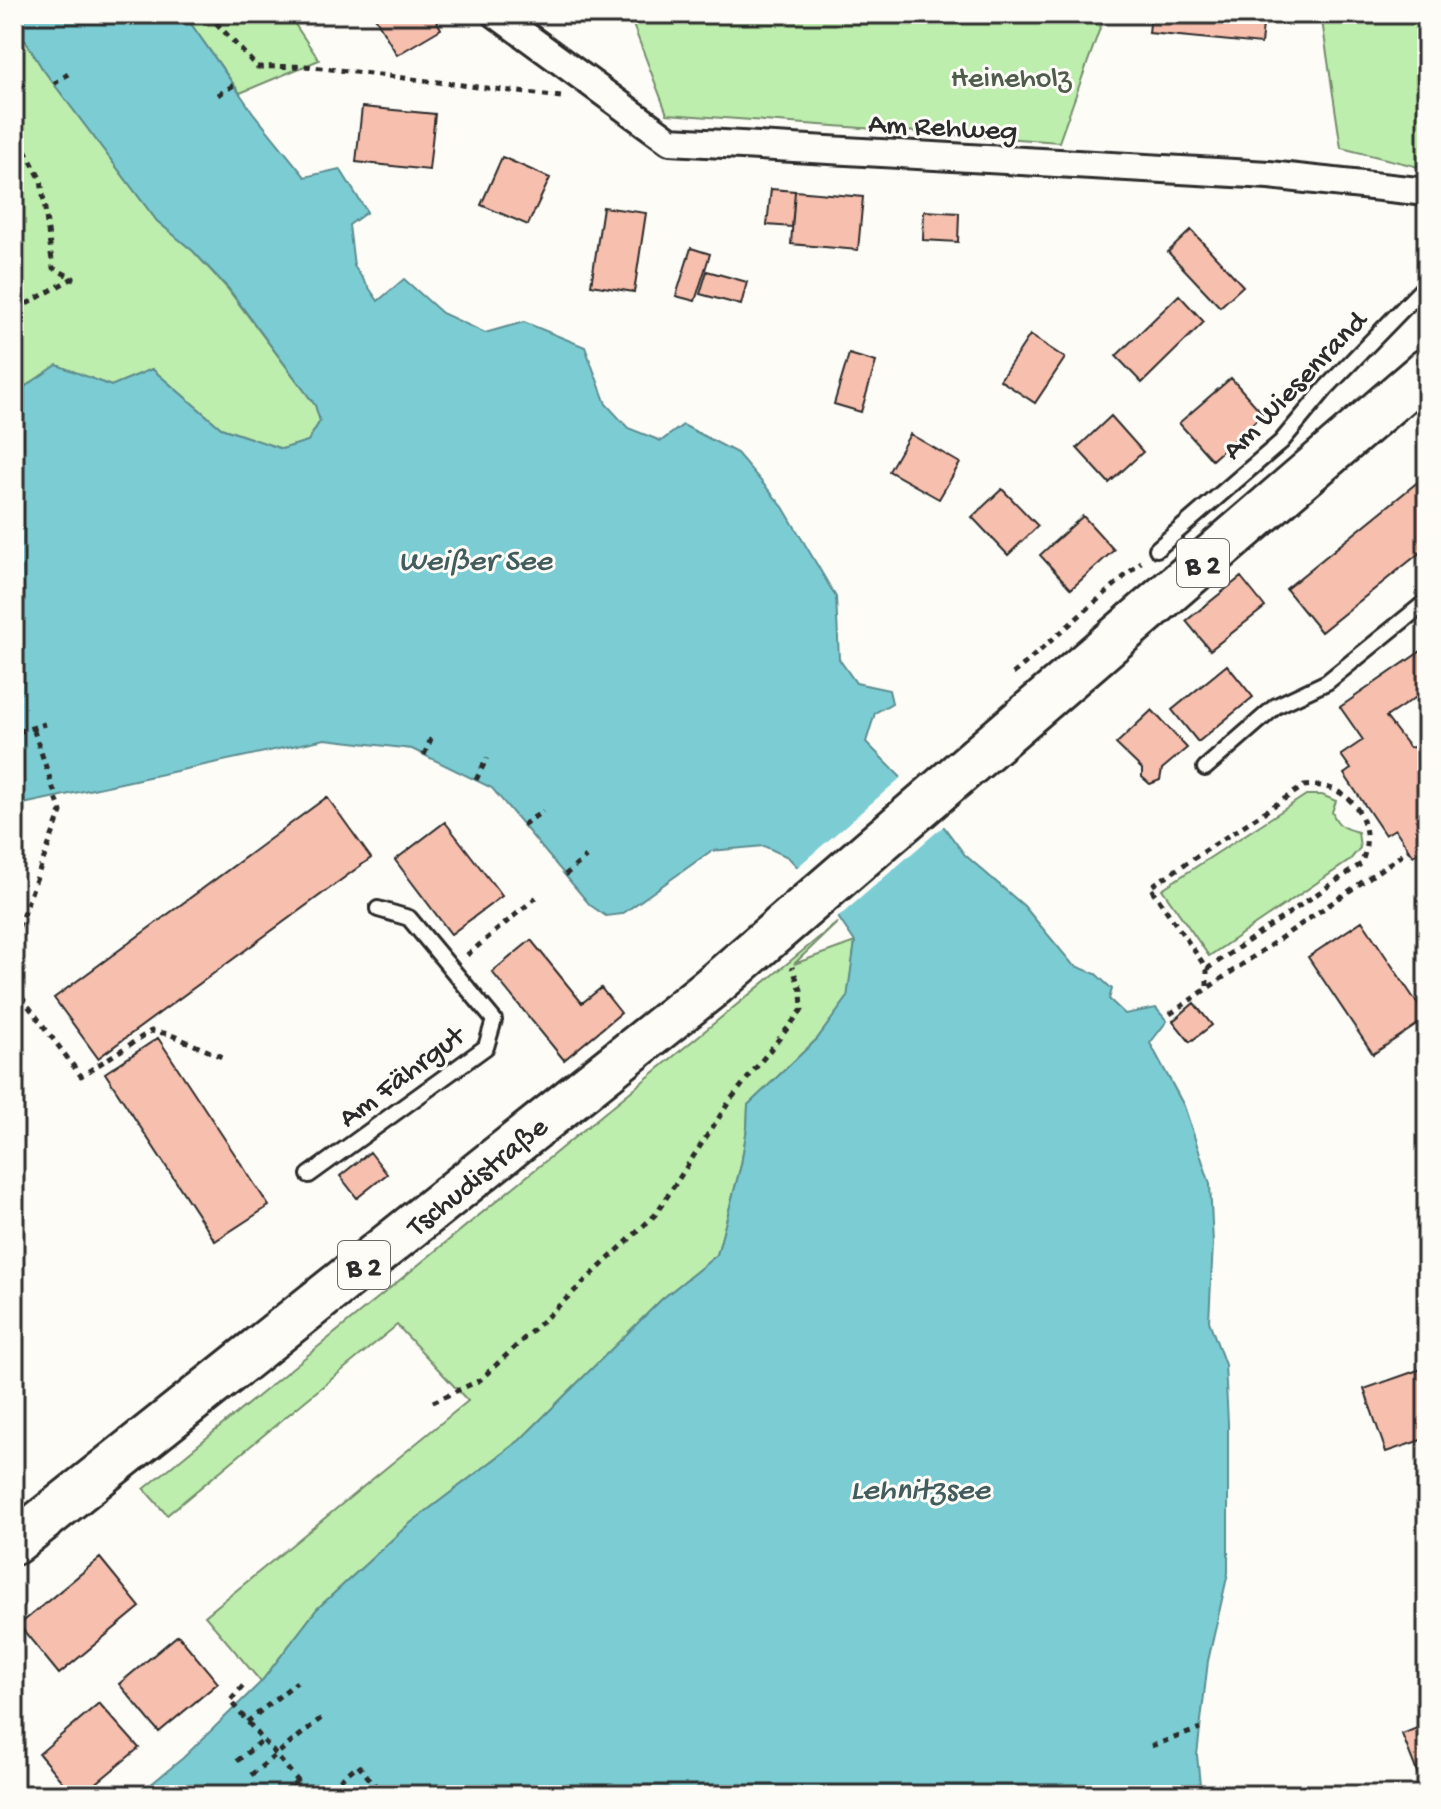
<svg xmlns="http://www.w3.org/2000/svg" width="1441" height="1809" viewBox="0 0 1441 1809" font-family="'Gochi Hand',sans-serif">
<style>
.green{fill:#bdeead;stroke:#748c6c;stroke-width:2}
.water{fill:#7ccdd3;stroke:#5c8c90;stroke-width:2}
.pier{fill:#fdfcf7}
.building{fill:#f7bfad;stroke:#2b2b2b;stroke-width:2}
.lines{fill:none;stroke-linecap:round;stroke-linejoin:round}
.service-casing{stroke:#2b2b2b;stroke-width:20}
.minor-casing{stroke:#2b2b2b;stroke-width:32}
.primary-casing{stroke:#2b2b2b;stroke-width:48}
.path{stroke:#2b2b2b;stroke-width:5;stroke-dasharray:6 6;stroke-linecap:butt}
.service{stroke:#fdfcf7;stroke-width:14}
.minor{stroke:#fdfcf7;stroke-width:26}
.primary{stroke:#fdfcf7;stroke-width:42}
.primary-bridge-casing{stroke:#2b2b2b;stroke-width:48;stroke-linecap:butt}
.primary-bridge{stroke:#fdfcf7;stroke-width:42}
.labels{text-anchor:middle;stroke-width:6;stroke-linejoin:round;paint-order:stroke}
.shield{fill:#fdfcf7;stroke:#6a6a68;stroke-width:2}
.shield-label{font-size:28px;font-weight:bold;fill:#2b2b2b}
.park-label{font-size:30px;fill:#505c4c;stroke:#fdfcf7}
.street-label{font-size:30px;fill:#2b2b2b;stroke:#fdfcf7}
.water-label{font-size:32px;font-style:italic;fill:#435c5d;stroke:#fdfcf7}
</style>
<rect width="100%" height="100%" fill="#fdfcf7"/>
<filter id="ink" filterUnits="userSpaceOnUse"><feTurbulence type="fractalNoise" baseFrequency=".0125" numOctaves="2"/><feDisplacementMap in="SourceGraphic" scale="16" xChannelSelector="R" yChannelSelector="G"/><feConvolveMatrix kernelMatrix="1 2 1 2 8 2 1 2 1" color-interpolation-filters="sRGB"/></filter>
<g filter="url(#ink)">
<!-- green -->
<path class="green" d="M 184,14 L 288,14 L 319,60 L 240,93 Z
M 629,14 L 1105,14 L 1059,142 L 667,114 Z
M 1321,14 L 1427,14 L 1427,169 L 1341,148 Z
M 14,22 L 42,68 L 157,221 L 193,251 L 227,288 L 315,405 L 320,421 L 308,441 L 282,449 L 221,428 L 152,369 L 111,386 L 57,365 L 14,394 Z
M 1306,795 L 1322,795 L 1336,801 L 1332,812 C 1337,825 1344,829 1358,832 L 1360,848 L 1349,861 L 1209,956 L 1162,889 Z
M 838,922 L 794,964 L 855,942 L 848,998 L 817,1039 L 748,1105 L 747,1128 L 741,1165 L 717,1255 L 662,1299 L 520,1440 L 408,1525 L 317,1609 L 261,1682 L 205,1616 L 468,1401 L 397,1325 L 167,1515 L 144,1489 Z"/>
<!-- water -->
<path class="water" d="M 14,14 L 184,14 L 254,114 L 305,177 L 340,169 L 367,212 L 349,225 L 354,266 L 378,301 L 404,279 L 442,313 L 485,333 L 524,322 L 585,347 L 606,404 L 628,428 L 661,441 L 683,425 L 737,453 L 783,507 L 836,597 L 839,659 L 856,683 L 889,690 L 892,703 L 875,713 L 866,742 L 926,803 L 965,855 L 1024,906 L 1073,965 L 1096,974 L 1112,989 L 1109,999 L 1125,1014 L 1156,1008 L 1167,1021 L 1150,1043 L 1184,1106 L 1210,1184 L 1213,1243 L 1209,1321 L 1225,1365 L 1228,1423 L 1228,1573 L 1208,1661 L 1197,1755 L 1201,1795 L 138,1795 L 183,1758 L 261,1682 L 317,1609 L 408,1525 L 520,1440 L 662,1299 L 717,1255 L 741,1165 L 747,1128 L 748,1105 L 817,1039 L 847,998 L 855,942 L 821,892 L 788,857 L 764,846 L 711,851 L 622,914 L 606,916 L 590,905 L 492,788 L 412,749 L 325,739 L 14,806 L 14,394 L 57,365 L 111,386 L 152,369 L 221,428 L 282,449 L 308,441 L 320,421 L 315,405 L 228,288 L 193,251 L 157,221 L 42,68 L 14,22 Z"/>
<!-- pier -->
<path class="pier" d="M 904,775 L 929,800 L 947,823 L 835,920 L 817,894 L 794,870 Z"/>
<!-- building -->
<path class="building" d="M 373,14 L 433,14 L 441,29 L 397,55 Z
M 1151,14 L 1264,14 L 1261,44 L 1149,33 Z
M 362,107 L 435,114 L 429,170 L 356,162 Z
M 502,157 L 550,178 L 528,225 L 481,205 Z
M 771,189 L 795,191 L 792,227 L 767,225 Z
M 795,191 L 863,197 L 858,250 L 791,244 Z
M 603,207 L 646,213 L 634,292 L 591,285 Z
M 924,211 L 959,213 L 958,242 L 923,240 Z
M 1191,230 L 1243,286 L 1220,307 L 1168,252 Z
M 691,248 L 710,254 L 695,301 L 676,296 Z
M 707,271 L 747,282 L 741,305 L 700,294 Z
M 1179,295 L 1204,322 L 1142,383 L 1116,356 Z
M 1030,335 L 1065,358 L 1035,403 L 1000,380 Z
M 849,354 L 876,362 L 861,412 L 834,404 Z
M 1231,378 L 1263,414 L 1212,460 L 1179,423 Z
M 1111,416 L 1143,452 L 1109,483 L 1077,448 Z
M 910,434 L 960,463 L 939,499 L 889,471 Z
M 1419,481 L 1427,491 L 1427,547 L 1321,632 L 1286,589 Z
M 1002,489 L 1038,526 L 1008,555 L 972,517 Z
M 1083,516 L 1114,550 L 1071,589 L 1040,555 Z
M 1241,577 L 1265,607 L 1210,650 L 1186,621 Z
M 1427,647 L 1427,690 L 1386,717 L 1409,747 L 1427,748 L 1427,847 L 1413,856 L 1395,829 L 1385,835 L 1344,774 L 1351,769 L 1341,755 L 1363,740 L 1340,707 Z
M 1227,665 L 1253,697 L 1198,742 L 1172,710 Z
M 1152,710 L 1187,748 L 1162,769 L 1160,780 L 1150,784 L 1142,777 L 1142,769 L 1116,744 Z
M 327,797 L 371,858 L 98,1058 L 54,998 Z
M 445,822 L 502,896 L 451,934 L 395,860 Z
M 1362,921 L 1427,1018 L 1373,1054 L 1308,957 Z
M 531,940 L 582,1003 L 601,988 L 621,1013 L 564,1060 L 492,972 Z
M 1194,1003 L 1212,1025 L 1190,1042 L 1173,1021 Z
M 158,1038 L 269,1206 L 215,1241 L 105,1073 Z
M 370,1152 L 387,1174 L 357,1198 L 340,1176 Z
M 1427,1367 L 1427,1438 L 1386,1452 L 1364,1389 Z
M 100,1558 L 140,1607 L 59,1674 L 19,1625 Z
M 178,1635 L 218,1683 L 159,1732 L 119,1684 Z
M 99,1703 L 139,1748 L 82,1795 L 73,1795 L 39,1754 Z
M 1427,1724 L 1427,1794 L 1426,1795 L 1402,1734 Z"/>
<g class="lines">
<!-- service casing -->
<g class="service-casing">
<path id="service" d="M 1157,549 L 1281,442 L 1326,388 L 1427,284
M 1205,768 L 1276,706 L 1327,682 L 1427,601
M 309,1175 L 486,1047 L 494,1020 L 409,918 L 378,909"/>
</g>
<!-- minor casing -->
<g class="minor-casing">
<path id="minor" d="M 496,14 L 670,141 L 1269,175 L 1427,192"/>
</g>
<!-- primary casing -->
<g class="primary-casing">
<path id="primary" d="M 978,757 L 1427,370
M 14,1543 L 713,986"/>
</g>
<!-- path -->
<path class="path" d="M 208,14 L 257,67 L 305,66 L 561,97
M 54,84 L 68,74
M 218,95 L 234,85
M 14,129 L 41,180 L 53,268 L 73,278 L 14,311
M 1013,674 L 1141,562
M 18,732 L 45,724
M 424,755 L 433,734
M 476,780 L 487,758
M 523,825 L 543,811
M 565,875 L 586,857
M 14,939 L 61,812 L 33,728
M 467,955 L 538,896
M 1207,969 L 1361,864 C 1379,823 1349,780 1304,786 L 1150,887 L 1207,969 L 1207,989
M 14,987 L 81,1076 L 151,1031 L 169,1034 L 222,1057
M 1170,1014 L 1409,850
M 433,1402 L 480,1380 L 655,1215 L 731,1099 L 802,1010 L 801,990 L 792,967
M 243,1686 L 230,1701 L 310,1795
M 247,1722 L 297,1682
M 1151,1746 L 1200,1729
M 237,1761 L 263,1740
M 251,1775 L 325,1715
M 283,1795 L 298,1781
M 321,1795 L 358,1765 L 383,1795"/>
<!-- service -->
<use href="#service" class="service"/>
<!-- minor -->
<use href="#minor" class="minor"/>
<!-- primary -->
<use href="#primary" class="primary"/>
<!-- primary-bridge casing -->
<g class="primary-bridge-casing">
<path id="primary-bridge" d="M 713,986 L 978,757"/>
</g>
<!-- primary-bridge -->
<use href="#primary-bridge" class="primary-bridge"/>
</g>
</g>
<g class="labels">
<!-- shield labels -->
<g class="shield">
<rect x="1177" y="539" width="52" height="48" rx="6"/>
<rect x="338" y="1241" width="52" height="48" rx="6"/>
</g>
<g class="shield-label">
<text x="1203" y="573">B 2</text>
<text x="364" y="1275">B 2</text>
</g>
<!-- park labels -->
<g class="park-label">
<text x="1011" y="86">Heineholz</text>
</g>
<!-- street labels -->
<g class="street-label">
<text transform="translate(943 125) rotate(3)" y="10">Am Rehweg</text>
<text transform="translate(1293 384) rotate(-46)" y="10">Am Wiesenrand</text>
<text transform="translate(400 1075) rotate(-37)" y="10">Am Fährgut</text>
<text transform="translate(476 1175) rotate(-39)" y="10">Tschudistraße</text>
</g>
<!-- water labels -->
<g class="water-label">
<text x="475" y="569">Weißer See</text>
<text x="920" y="1498">Lehnitzsee</text>
</g>
</g>
<!-- margin -->
<rect width="1441" height="1809" fill="none" stroke="#fdfcf7" stroke-width="48"/>
<rect x="24" y="24" width="1393" height="1761" fill="none" stroke="#2b2b2b" stroke-width="3" filter="url(#ink)"/>
</svg>
